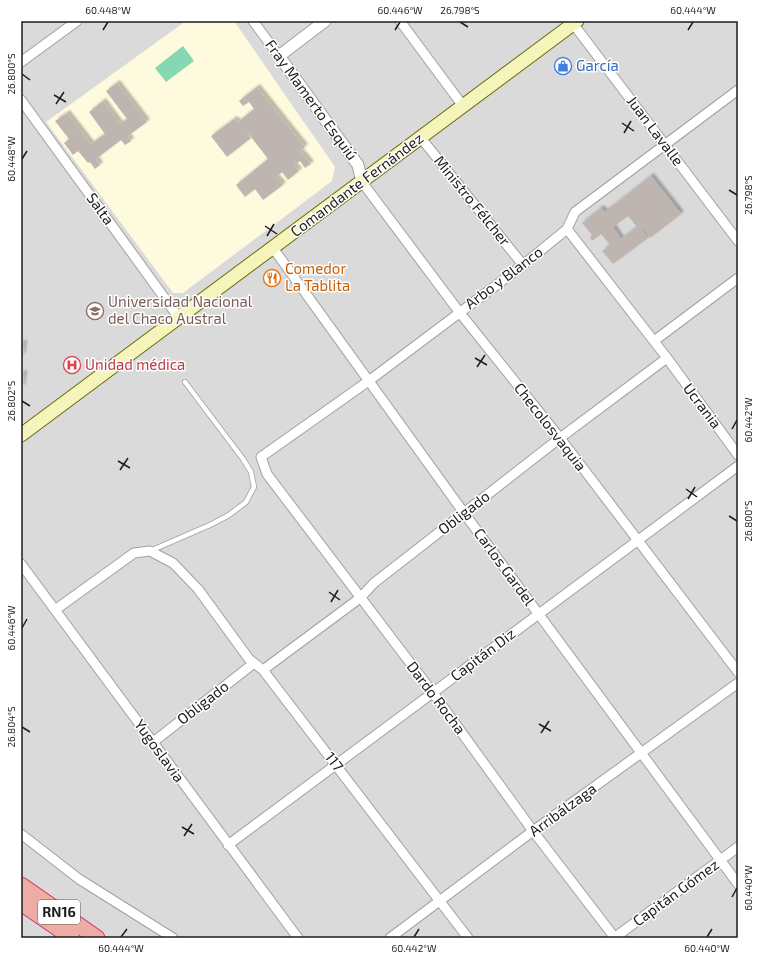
<svg xmlns="http://www.w3.org/2000/svg" width="759" height="959" viewBox="0 0 759 959" font-family="'Exo 2',sans-serif">
<style>
.residential{fill:#dbdada}
.education{fill:#fdfadd}
.pitch{fill:#86d8b2}
.building{fill:#beb5b0;fill-rule:evenodd;filter:url(#shadow)}
.lines{fill:none;stroke-linecap:round;stroke-linejoin:round}
.service-casing{stroke:#a1a1a1;stroke-width:6}
.minor-casing{stroke:#a1a1a1;stroke-width:11}
.tertiary-casing{stroke:#a1a1a1;stroke-width:13}
.secondary-casing{stroke:#696d0b;stroke-width:15}
.trunk-casing{stroke:#ce2f71;stroke-width:17}
.service{stroke:#fff;stroke-width:4.5}
.minor{stroke:#fff;stroke-width:9}
.tertiary{stroke:#fff;stroke-width:11}
.secondary{stroke:#f5f4ba;stroke-width:13}
.trunk{stroke:#ecaea3;stroke-width:15}
.ticks{fill:none;stroke:#1d1d1d;stroke-width:1.5}
.labels{text-anchor:middle;stroke-width:3;stroke-linejoin:round;paint-order:stroke}
.shield{fill:#fff;stroke:#616161;stroke-width:1}
.shield-label{font-size:14px;font-weight:bold;fill:#1d1d1d}
.shop-label{font-size:15px;fill:#366cbe;stroke:#fff;text-anchor:start}
.street-label{font-size:15px;fill:#1d1d1d;stroke:#fff}
.food-label{font-size:15px;fill:#c56008;stroke:#fff;text-anchor:start}
.education-label{font-size:15px;fill:#785e54;stroke:#fff;text-anchor:start}
.health-label{font-size:15px;fill:#be3a42;stroke:#fff;text-anchor:start}
.neatline{fill:none;stroke:#1d1d1d;stroke-width:1.5}
.ticks-label{font-size:10px;text-anchor:middle;fill:#1d1d1d}
</style>
<defs>
<filter id="shadow"><feDropShadow dx="3" dy="-3" stdDeviation="1" flood-color="#0004"/></filter>
</defs>
<rect width="100%" height="100%" fill="#eeeae4"/>
<!-- residential -->
<path class="residential" d="M 21,21 L 738,21 L 738,938 L 21,938 Z"/>
<!-- education -->
<path class="education" d="M 186,21 L 234,21 L 335,167 L 332,181 L 183,293 L 173,293 L 46,122 Z"/>
<!-- pitch -->
<path class="pitch" d="M 183,46 L 194,61 L 166,82 L 155,68 Z"/>
<!-- building -->
<path class="building" d="M 117,83 L 147,122 L 128,136 L 131,141 L 125,145 L 121,140 L 96,159 L 100,165 L 95,169 L 90,162 L 88,163 L 78,151 L 73,155 L 64,143 L 69,139 L 55,121 L 67,113 L 91,144 L 105,134 L 89,112 L 103,101 L 120,124 L 127,119 L 106,91 Z
M 257,87 L 305,147 L 300,151 L 311,164 L 305,168 L 300,161 L 294,165 L 299,171 L 288,180 L 282,172 L 276,177 L 283,185 L 263,200 L 255,189 L 245,197 L 236,185 L 268,159 L 248,133 L 247,134 L 251,138 L 227,157 L 211,136 L 234,119 L 238,122 L 254,109 L 249,102 L 243,106 L 239,101 Z
M 651,176 L 681,214 L 650,238 L 643,228 L 641,229 L 648,238 L 613,264 L 602,251 L 610,245 L 601,234 L 592,241 L 590,237 L 592,235 L 582,223 L 601,208 L 605,212 ZM 628,216 L 637,227 L 621,239 L 613,227 Z
M 21,343 L 24,343 L 22,357 L 21,357 Z
M 21,373 L 24,374 L 22,388 L 21,388 Z"/>
<g class="lines">
<!-- service casing -->
<g class="service-casing">
<path id="service" d="M 150,551 L 210,525 L 229,515 L 246,502 L 254,487 L 251,472 L 243,459 L 185,382"/>
</g>
<!-- minor casing -->
<g class="minor-casing">
<path id="minor" d="M 253,21 L 279,56
M 400,21 L 463,106
M 571,21 L 738,241
M 21,62 L 77,21
M 21,100 L 179,318
M 421,138 L 523,265
M 362,182 L 460,313 L 560,438 L 738,672
M 567,229 L 667,358 L 738,455
M 273,248 L 464,513 L 738,884
M 654,341 L 738,278
M 21,564 L 298,938
M 55,610 L 134,553 L 150,551 L 173,563 L 198,589 L 249,659 L 263,670 L 468,938
M 263,670 L 360,598 L 374,583 L 560,438 L 667,358
M 152,743 L 254,663
M 21,834 L 79,879 L 173,938
M 228,845 L 738,466
M 390,938 L 533,831 L 738,683
M 614,938 L 738,847
M 615,938 L 533,831 L 433,693 L 267,474 L 261,457 L 370,380 L 523,265 L 567,229 L 575,212 L 738,90"/>
</g>
<!-- tertiary casing -->
<g class="tertiary-casing">
<path id="tertiary" d="M 325,21 L 279,56 L 358,165 L 362,182"/>
</g>
<!-- secondary casing -->
<g class="secondary-casing">
<path id="secondary" d="M 21,435 L 577,21"/>
</g>
<!-- trunk casing -->
<g class="trunk-casing">
<path id="trunk" d="M 21,885 L 97,938
M 21,903 L 72,938"/>
</g>
<!-- service -->
<use href="#service" class="service"/>
<!-- minor -->
<use href="#minor" class="minor"/>
<!-- tertiary -->
<use href="#tertiary" class="tertiary"/>
<!-- secondary -->
<use href="#secondary" class="secondary"/>
<!-- trunk -->
<use href="#trunk" class="trunk"/>
</g>
<!-- ticks -->
<path class="ticks" d="M 460,22 L 468,27M 103,30 L 108,22M 395,30 L 400,22M 688,30 L 693,22M 22,74 L 30,80M 54,95 L 66,102M 56,104 L 64,92M 622,123 L 634,131M 624,133 L 631,121M 22,159 L 27,151M 729,190 L 737,195M 265,226 L 277,234M 267,236 L 274,224M 475,358 L 487,365M 477,367 L 485,355M 22,401 L 30,406M 732,429 L 737,420M 118,461 L 130,468M 120,470 L 128,458M 686,489 L 697,497M 688,499 L 695,487M 729,516 L 737,521M 329,592 L 340,600M 331,602 L 338,590M 22,628 L 27,619M 539,724 L 551,731M 22,727 L 30,732M 541,733 L 549,721M 182,827 L 194,834M 184,836 L 192,824M 732,897 L 737,888M 121,937 L 127,929M 414,937 L 419,929M 707,937 L 712,929"/>
<!-- icons -->
<defs>
<g id="shop-ring" transform="scale(0.9)"><circle r="9.5" fill="#fff" stroke="#3f7fe0" stroke-width="1.5"/><path d="M-5-2.5h2.3a2.7 3.5 0 0 1 5.4 0H5L5.5 6h-11ZM-1.5-2.5h3a1.5 2.3 0 0 0-3 0Z" fill="#3f7fe0"/></g>
<g id="restaurant-ring" transform="scale(0.9)"><circle r="9.5" fill="#fff" stroke="#e8710a" stroke-width="1.5"/><path d="M-5-6h1v4h1v-4h1v4h1v-4h1v5L-1.5 .5V6h-2V.5L-5-1ZM5-6V6H3V1.5H1.5Q1.5-4 5-6Z" fill="#e8710a"/></g>
<g id="university-ring" transform="scale(0.9)"><circle r="9.5" fill="#fff" stroke="#8d6e63" stroke-width="1.5"/><path d="M0-5L7-2L0 1L-7-2ZM-4 1L0 2.5L4 1V4Q0 6-4 4Z" fill="#8d6e63"/></g>
<g id="hospital-ring" transform="scale(0.9)"><circle r="9.5" fill="#fff" stroke="#e0444e" stroke-width="1.5"/><path d="M-5-5h3v3.5h4V-5h3V5h-3V1.5h-4V5h-3Z" fill="#e0444e"/></g>
</defs>
<g fill-rule="evenodd">
<use href="#shop-ring" x="563" y="66"/>
<use href="#restaurant-ring" x="272" y="278"/>
<use href="#university-ring" x="95" y="311"/>
<use href="#hospital-ring" x="72" y="365"/>
</g>
<g class="labels">
<!-- shield labels -->
<rect class="shield" x="38" y="900" width="42" height="24" rx="3"/>
<g class="shield-label">
<text x="59" y="917">RN16</text>
</g>
<!-- shop labels -->
<g class="shop-label">
<text x="576" y="71">García</text>
</g>
<!-- street labels -->
<g class="street-label">
<text transform="translate(311 100) rotate(54)" y="5">Fray Mamerto Esquiú</text>
<text transform="translate(655 131) rotate(53)" y="5">Juan Lavalle</text>
<text transform="translate(357 185) rotate(-37)" y="5">Comandante Fernández</text>
<text transform="translate(472 201) rotate(51)" y="5">Ministro Félcher</text>
<text transform="translate(100 209) rotate(54)" y="5">Salta</text>
<text transform="translate(504 278) rotate(-37)" y="5">Arbo y Blanco</text>
<text transform="translate(702 406) rotate(53)" y="5">Ucrania</text>
<text transform="translate(550 427) rotate(52)" y="5">Checolosvaquia</text>
<text transform="translate(464 513) rotate(-38)" y="5">Obligado</text>
<text transform="translate(504 567) rotate(54)" y="5">Carlos Gardel</text>
<text transform="translate(483 655) rotate(-37)" y="5">Capitán Diz</text>
<text transform="translate(436 698) rotate(53)" y="5">Dardo Rocha</text>
<text transform="translate(203 703) rotate(-38)" y="5">Obligado</text>
<text transform="translate(159 751) rotate(54)" y="5">Yugoslavia</text>
<text transform="translate(334 762) rotate(52)" y="5">117</text>
<text transform="translate(563 810) rotate(-36)" y="5">Arribálzaga</text>
<text transform="translate(676 893) rotate(-36)" y="5">Capitán Gómez</text>
</g>
<!-- food labels -->
<g class="food-label">
<text x="285" y="274">Comedor<tspan x="285" dy="17">La Tablita</tspan></text>
</g>
<!-- education labels -->
<g class="education-label">
<text x="108" y="307">Universidad Nacional<tspan x="108" dy="17">del Chaco Austral</tspan></text>
</g>
<!-- health labels -->
<g class="health-label">
<text x="85" y="370">Unidad médica</text>
</g>
</g>
<!-- border -->
<rect width="759" height="959" fill="none" stroke="#ffffff" stroke-width="44"/>
<rect x="22" y="22" width="715" height="915" class="neatline"/>
<g class="ticks-label">
<text x="108" y="14">60.448°W</text>
<text x="400" y="14">60.446°W</text>
<text x="460" y="14">26.798°S</text>
<text x="693" y="14">60.444°W</text>
<text transform="translate(11 74) rotate(-90)" y="4">26.800°S</text>
<text transform="translate(11 159) rotate(-90)" y="4">60.448°W</text>
<text transform="translate(748 195) rotate(-90)" y="4">26.798°S</text>
<text transform="translate(11 401) rotate(-90)" y="4">26.802°S</text>
<text transform="translate(748 420) rotate(-90)" y="4">60.442°W</text>
<text transform="translate(748 521) rotate(-90)" y="4">26.800°S</text>
<text transform="translate(11 628) rotate(-90)" y="4">60.446°W</text>
<text transform="translate(11 727) rotate(-90)" y="4">26.804°S</text>
<text transform="translate(748 888) rotate(-90)" y="4">60.440°W</text>
<text x="121" y="952">60.444°W</text>
<text x="414" y="952">60.442°W</text>
<text x="707" y="952">60.440°W</text>
</g>
</svg>
